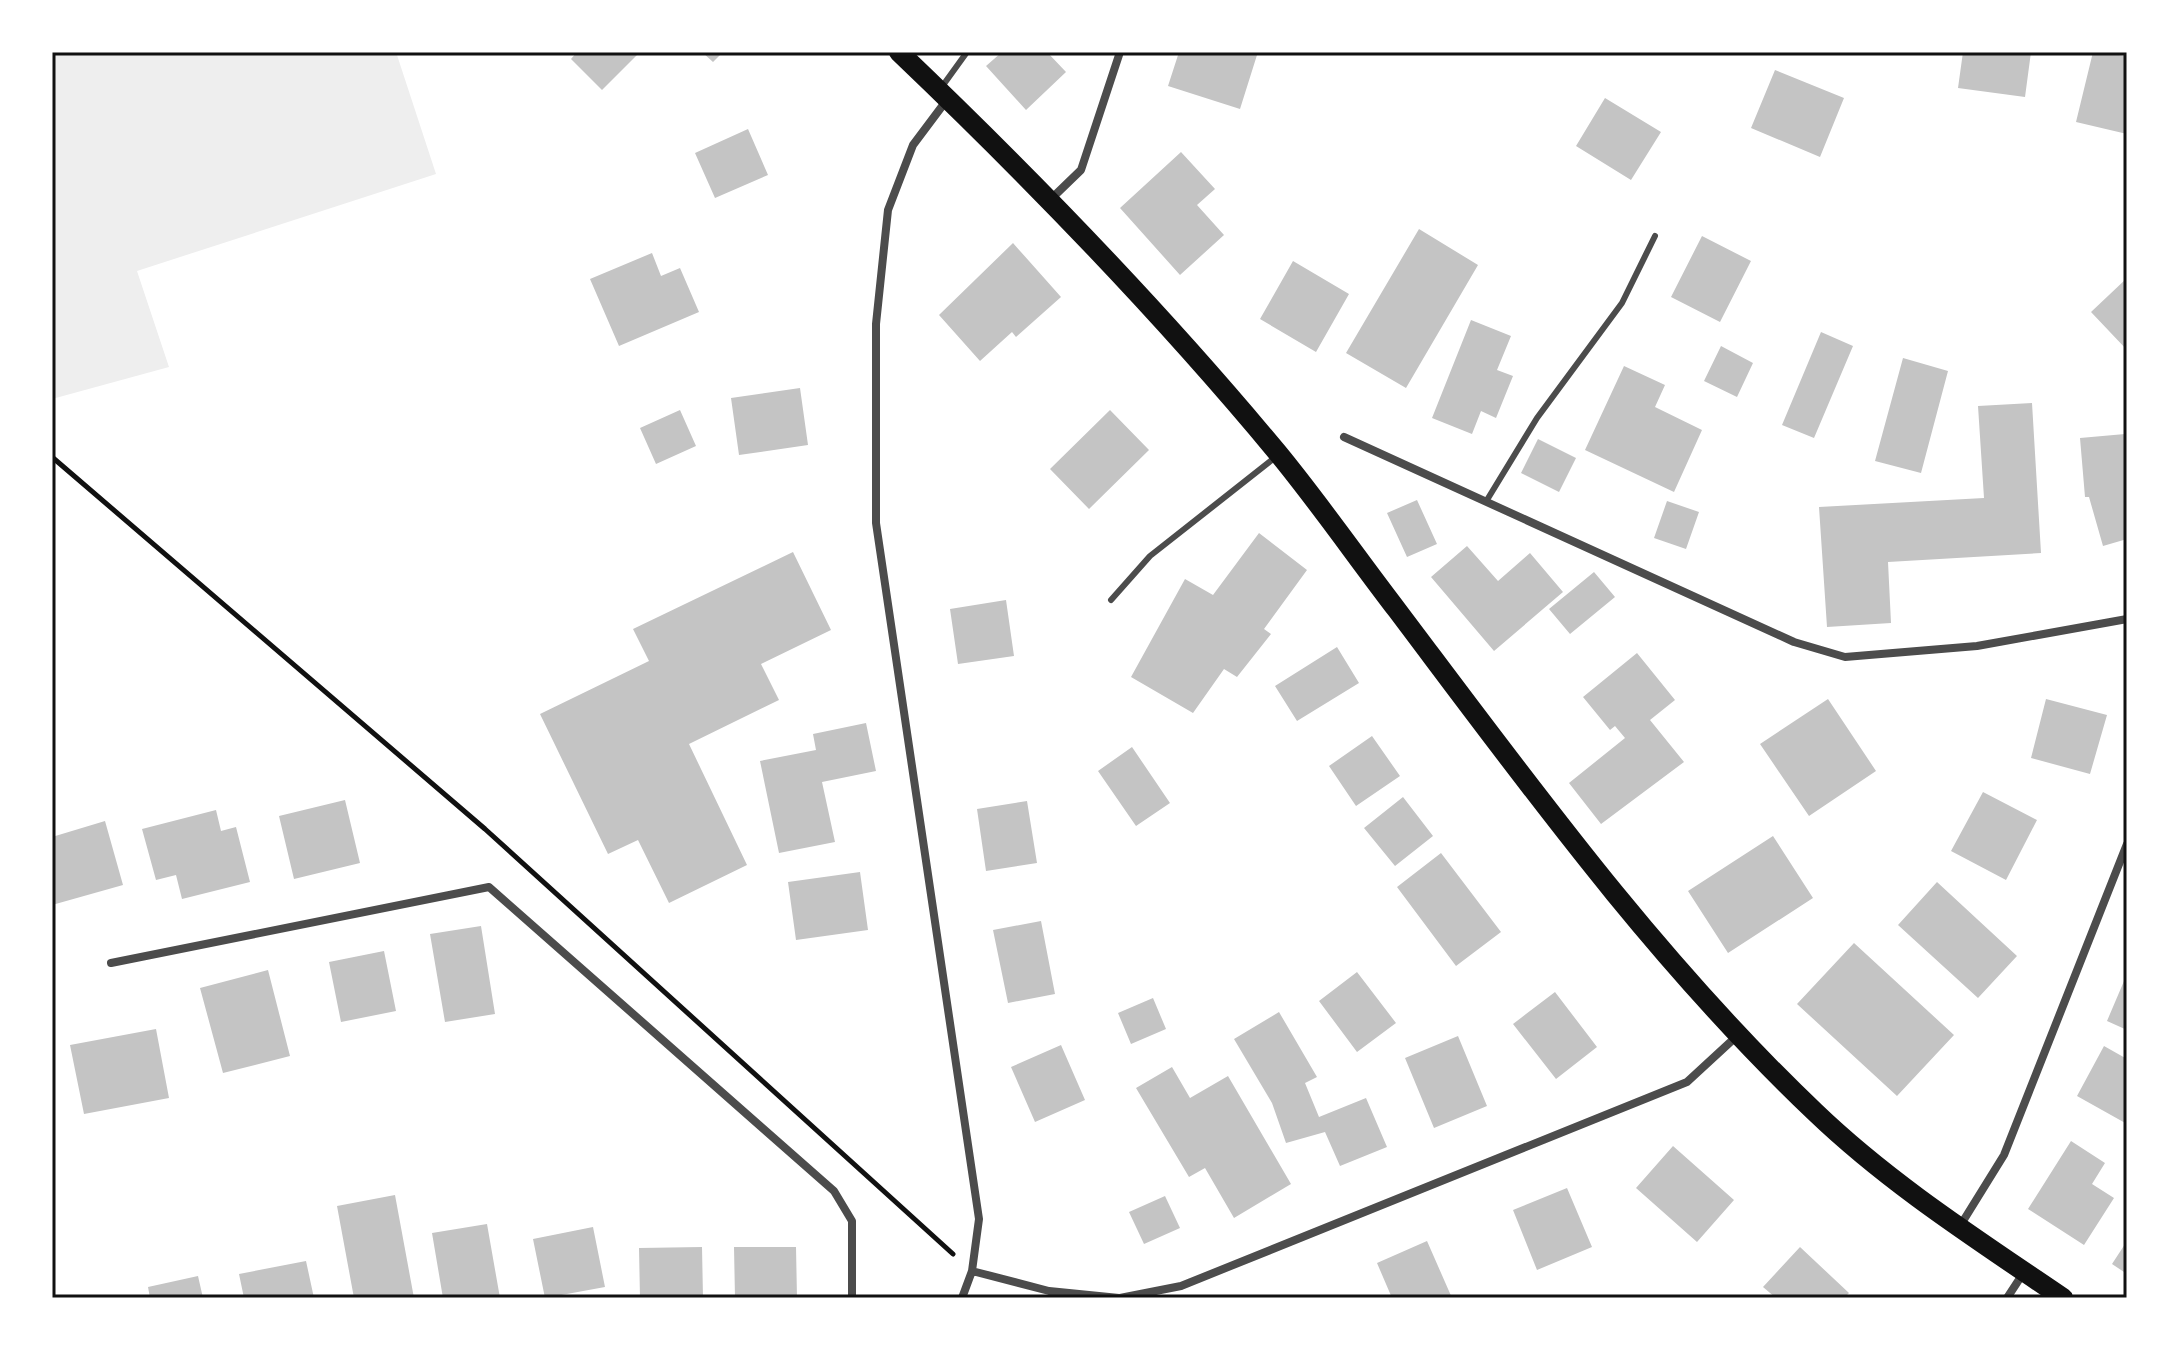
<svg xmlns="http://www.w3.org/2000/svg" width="2179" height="1350" viewBox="0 0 2179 1350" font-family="'Roboto Serif',serif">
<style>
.green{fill:#eee}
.building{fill:#c4c4c4}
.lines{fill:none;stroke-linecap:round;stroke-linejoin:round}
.path{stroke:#111;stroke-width:5}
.service{stroke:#4c4c4c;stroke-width:6}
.minor{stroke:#4c4c4c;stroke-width:8}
.primary{stroke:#111;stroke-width:20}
.neatline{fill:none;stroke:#111;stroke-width:3}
</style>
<rect width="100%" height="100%" fill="#fff"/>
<!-- green -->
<path class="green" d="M 52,52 L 396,52 L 436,174 L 137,271 L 169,367 L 52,399 Z"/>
<!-- building -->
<path class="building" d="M 577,52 L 640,52 L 602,90 L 571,59 Z
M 702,52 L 723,52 L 713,62 Z
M 1002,52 L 1047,52 L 1066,72 L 1026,110 L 986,66 Z
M 1179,52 L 1257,55 L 1240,109 L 1168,86 Z
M 1963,52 L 2031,52 L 2025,97 L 1958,88 Z
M 2093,52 L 2127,56 L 2127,134 L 2076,122 Z
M 1775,70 L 1844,98 L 1820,157 L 1751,128 Z
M 1605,98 L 1661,132 L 1631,180 L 1576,146 Z
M 748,129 L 768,175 L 715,198 L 695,153 Z
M 1181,152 L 1215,189 L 1197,205 L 1224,235 L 1180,275 L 1120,208 Z
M 1419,229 L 1478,265 L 1406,388 L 1346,353 Z
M 1702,236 L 1751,261 L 1720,322 L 1671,297 Z
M 1013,243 L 1061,297 L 1016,337 L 1012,332 L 980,361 L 939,315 Z
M 652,253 L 661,276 L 680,268 L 699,312 L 619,346 L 590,279 Z
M 1293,261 L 1349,294 L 1316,352 L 1260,319 Z
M 2127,278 L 2127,350 L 2091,312 Z
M 1471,320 L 1511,336 L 1497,370 L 1513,376 L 1496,418 L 1481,411 L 1472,434 L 1432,418 Z
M 1821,332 L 1853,346 L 1814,438 L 1782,425 Z
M 1721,346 L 1753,363 L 1737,397 L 1704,381 Z
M 1903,358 L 1948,371 L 1921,473 L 1875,461 Z
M 1624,366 L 1665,385 L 1655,407 L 1702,430 L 1674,492 L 1585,450 Z
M 800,388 L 808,445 L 739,455 L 731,398 Z
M 2032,403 L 2041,553 L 1888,562 L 1891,623 L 1827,627 L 1819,507 L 1984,498 L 1978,406 Z
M 680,410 L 696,446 L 656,464 L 640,428 Z
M 1110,410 L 1149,450 L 1089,509 L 1050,469 Z
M 2125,434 L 2127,539 L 2103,546 L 2089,497 L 2085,497 L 2080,438 Z
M 1538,439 L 1576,458 L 1559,492 L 1521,473 Z
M 1417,500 L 1437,544 L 1407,557 L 1387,513 Z
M 1667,501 L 1699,512 L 1686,549 L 1654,538 Z
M 1259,533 L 1307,570 L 1264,629 L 1271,634 L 1237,677 L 1224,669 L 1193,713 L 1131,677 L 1185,579 L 1213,595 Z
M 1467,546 L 1498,581 L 1530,553 L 1563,592 L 1494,651 L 1431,577 Z
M 793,552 L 831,630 L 761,664 L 779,700 L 689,744 L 747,865 L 669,903 L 638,840 L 608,854 L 540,714 L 649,661 L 633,629 Z
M 1594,572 L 1615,597 L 1570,634 L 1549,609 Z
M 1006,600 L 1014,656 L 958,664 L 950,609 Z
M 1337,647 L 1359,683 L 1297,721 L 1275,686 Z
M 1637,653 L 1675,700 L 1650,720 L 1684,762 L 1601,824 L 1569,783 L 1625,738 L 1615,726 L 1610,730 L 1583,697 Z
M 1828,699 L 1876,771 L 1809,816 L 1760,744 Z
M 2046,699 L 2107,715 L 2090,774 L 2031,758 Z
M 866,723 L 876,771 L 822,782 L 835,842 L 779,853 L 760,761 L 816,750 L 813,734 Z
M 1372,736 L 1400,776 L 1356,806 L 1329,766 Z
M 1132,747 L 1170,803 L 1136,826 L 1098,771 Z
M 1983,792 L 2037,820 L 2006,880 L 1951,851 Z
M 1403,797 L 1433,836 L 1395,866 L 1364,828 Z
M 345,800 L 360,863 L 294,879 L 279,816 Z
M 1027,801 L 1037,863 L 986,871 L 977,809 Z
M 216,810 L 221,831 L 236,827 L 250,882 L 182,899 L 176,875 L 156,880 L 142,829 Z
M 105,821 L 123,885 L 52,905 L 52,837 Z
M 1773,836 L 1813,898 L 1728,953 L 1688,891 Z
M 1441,853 L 1501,932 L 1456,966 L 1397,887 Z
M 860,872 L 868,930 L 796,940 L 788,882 Z
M 1937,882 L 2017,956 L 1978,998 L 1898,925 Z
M 1041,921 L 1055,994 L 1008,1003 L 993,930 Z
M 481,926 L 495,1014 L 445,1022 L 430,934 Z
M 1854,943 L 1954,1035 L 1897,1096 L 1797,1004 Z
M 384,951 L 396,1011 L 341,1022 L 329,962 Z
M 268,970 L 290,1056 L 223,1073 L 200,988 Z
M 1357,972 L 1396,1023 L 1357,1052 L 1319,1001 Z
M 2127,974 L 2127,1030 L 2107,1021 Z
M 1555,992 L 1597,1047 L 1556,1079 L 1513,1024 Z
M 1153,998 L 1166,1029 L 1131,1044 L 1118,1013 Z
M 1279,1012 L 1317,1077 L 1305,1083 L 1319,1117 L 1366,1098 L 1387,1147 L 1340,1166 L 1325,1132 L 1286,1143 L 1272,1103 L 1234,1039 Z
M 156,1029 L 169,1098 L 84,1114 L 70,1045 Z
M 1458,1036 L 1487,1106 L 1434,1128 L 1405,1058 Z
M 1061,1045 L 1085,1100 L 1035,1122 L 1011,1067 Z
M 2104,1046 L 2127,1059 L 2127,1124 L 2077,1096 Z
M 1172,1067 L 1190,1098 L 1228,1076 L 1291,1184 L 1234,1218 L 1205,1168 L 1189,1177 L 1136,1088 Z
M 2071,1141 L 2105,1163 L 2092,1184 L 2114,1198 L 2084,1245 L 2028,1209 Z
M 1673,1146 L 1734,1200 L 1697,1242 L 1636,1188 Z
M 1567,1188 L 1592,1247 L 1537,1270 L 1513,1210 Z
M 395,1195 L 414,1298 L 354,1298 L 337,1206 Z
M 1165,1196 L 1180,1228 L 1144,1244 L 1129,1212 Z
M 487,1224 L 500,1298 L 443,1298 L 432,1233 Z
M 593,1227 L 605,1287 L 545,1298 L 533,1239 Z
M 1427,1241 L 1452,1298 L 1392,1298 L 1377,1263 Z
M 2127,1241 L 2127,1274 L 2112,1264 Z
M 702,1247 L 703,1298 L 640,1298 L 639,1248 Z
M 734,1247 L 796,1247 L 797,1298 L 735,1298 Z
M 1800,1247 L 1849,1293 L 1844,1298 L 1776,1298 L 1763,1287 Z
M 306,1261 L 314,1298 L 244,1298 L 239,1274 Z
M 198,1276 L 203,1298 L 150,1298 L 148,1287 Z"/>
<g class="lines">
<!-- path -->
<path class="path" d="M 52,457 L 485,829 L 953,1254"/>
<!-- service -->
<path class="service" d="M 941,88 L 967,52
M 1487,500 L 1537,418 L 1622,303 L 1655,236
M 1111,600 L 1150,556 L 1277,456"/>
<!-- minor -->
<path class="minor" d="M 946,101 L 913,145 L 888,210 L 876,324 L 876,523 L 979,1219 L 972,1271 L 962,1298
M 1051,199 L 1081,170 L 1120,52
M 1344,437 L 1794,642 L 1845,657 L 1977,646 L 2127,619
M 111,963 L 489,887 L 834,1191 L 852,1221 L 852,1298
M 1960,1226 L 2004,1155 L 2127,844
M 972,1271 L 1049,1291 L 1119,1298
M 1120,1298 L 1181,1286 L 1687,1082 L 1738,1035
M 2007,1298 L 2024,1272"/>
<!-- primary -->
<path class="primary" d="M 899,52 C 1032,179 1160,311 1277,452 C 1319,503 1357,558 1397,610 C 1528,784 1657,962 1815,1112 C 1890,1184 1978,1240 2063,1298"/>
</g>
<!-- border -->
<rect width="2179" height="1350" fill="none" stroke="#ffffff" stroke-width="108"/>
<rect x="54" y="54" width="2071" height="1242" class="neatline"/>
</svg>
